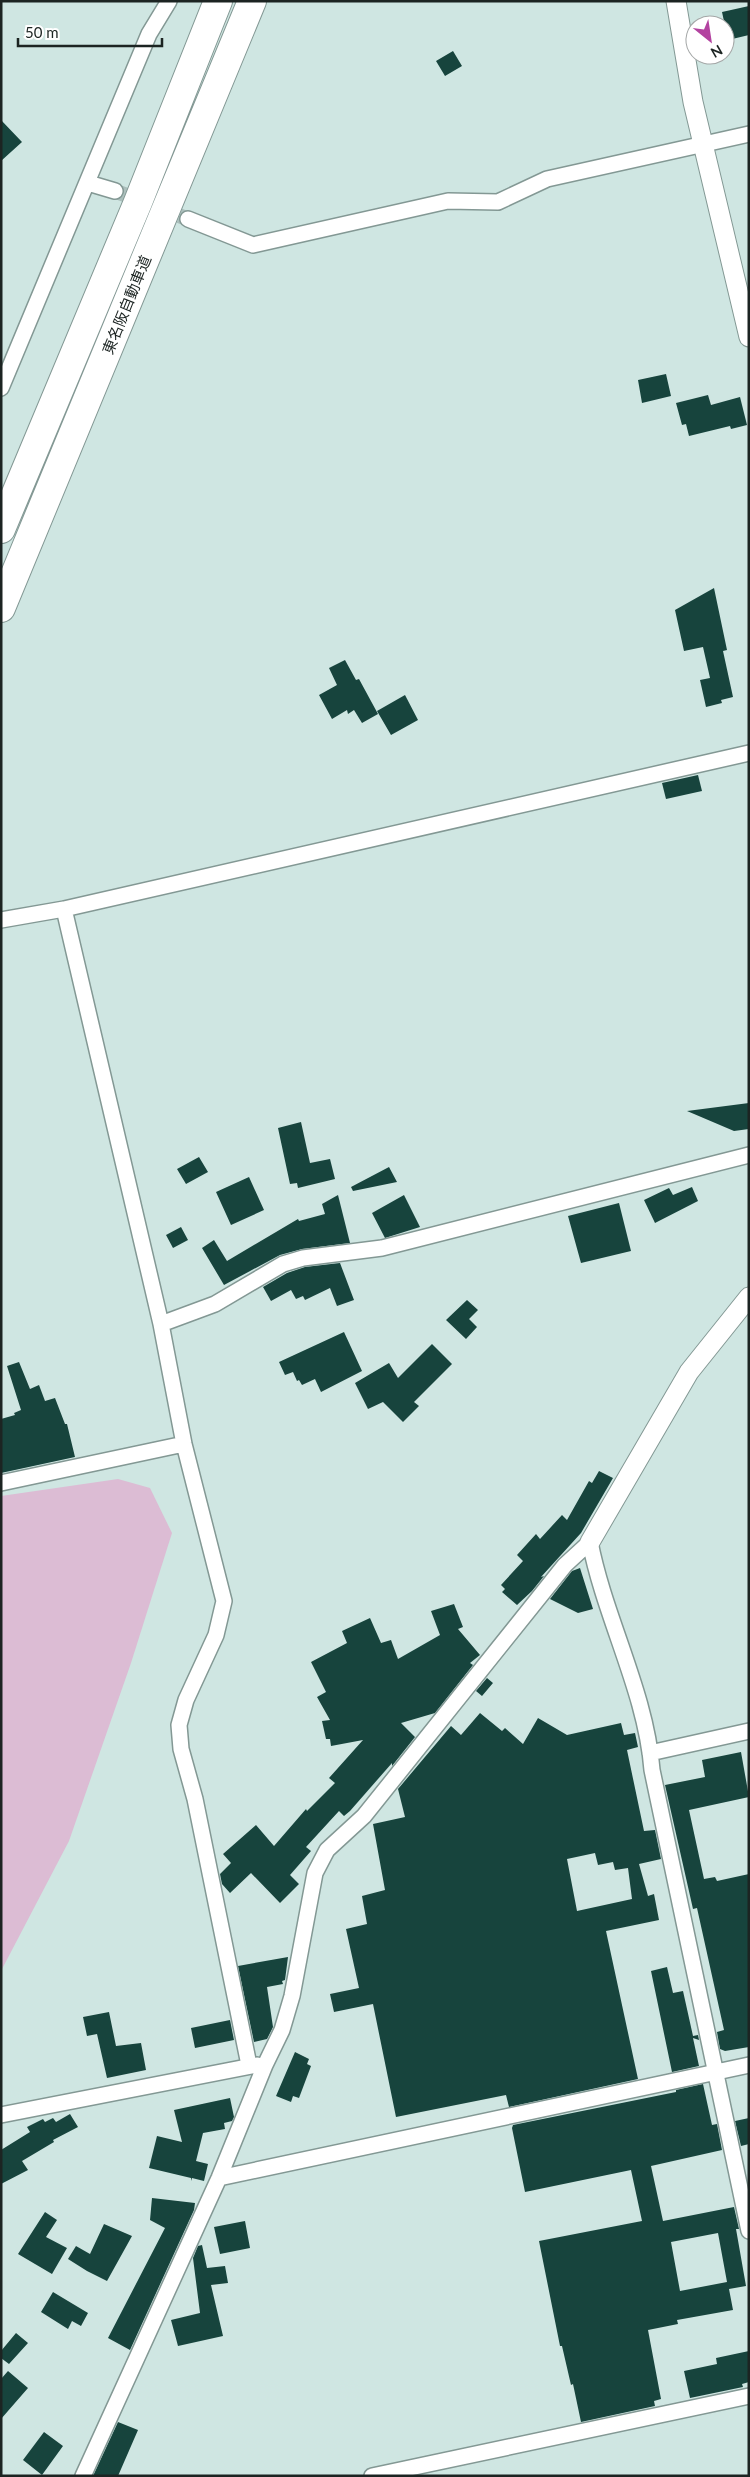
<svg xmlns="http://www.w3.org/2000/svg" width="750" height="2477" viewBox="0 0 750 2477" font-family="Lato,'Noto Sans JP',sans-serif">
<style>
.green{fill:#dcbcd4}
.building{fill:#17443d;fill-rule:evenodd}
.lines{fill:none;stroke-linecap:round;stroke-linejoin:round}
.minor-tunnel{stroke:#abbfbc;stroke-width:15;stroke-dasharray:15 8;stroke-linecap:butt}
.minor-casing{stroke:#839894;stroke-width:18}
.tertiary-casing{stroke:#839894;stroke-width:21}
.motorway-casing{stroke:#839894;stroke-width:30}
.minor{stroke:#fff;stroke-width:15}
.tertiary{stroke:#fff;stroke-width:19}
.motorway{stroke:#fff;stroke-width:28}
.labels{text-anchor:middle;stroke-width:5;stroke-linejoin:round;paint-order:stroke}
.street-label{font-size:15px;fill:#1c2422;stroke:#fff}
</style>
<rect width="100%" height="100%" fill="#cfe6e2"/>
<!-- green -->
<path class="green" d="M 118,1479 L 150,1488 L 172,1533 L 131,1663 L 69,1841 L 1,1971 L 1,1496 Z"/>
<!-- building -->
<path class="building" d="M 749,6 L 749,35 L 728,40 L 722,12 Z
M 453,51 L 462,66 L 445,76 L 436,61 Z
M 1,120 L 22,142 L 1,161 Z
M 666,374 L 671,396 L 642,403 L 638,380 Z
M 708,395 L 711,405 L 740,397 L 747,425 L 731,429 L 730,426 L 689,436 L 686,424 L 682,425 L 676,403 Z
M 714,588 L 727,650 L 723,651 L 733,697 L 721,700 L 722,703 L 706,707 L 700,680 L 710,678 L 703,647 L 684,651 L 675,610 Z
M 345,660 L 356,680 L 359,679 L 378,714 L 362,723 L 354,710 L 348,714 L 347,710 L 332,719 L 319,695 L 337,685 L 329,668 Z
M 405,695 L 418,720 L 391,735 L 377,711 Z
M 698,775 L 702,791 L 666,799 L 662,783 Z
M 749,1103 L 749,1129 L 734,1131 L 687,1111 Z
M 301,1122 L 310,1163 L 330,1159 L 335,1179 L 298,1188 L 297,1183 L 290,1184 L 278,1128 Z
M 199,1157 L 208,1172 L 186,1184 L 177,1169 Z
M 389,1167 L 397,1182 L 353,1191 L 351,1187 Z
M 249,1177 L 264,1210 L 231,1225 L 216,1192 Z
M 692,1187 L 698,1201 L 655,1223 L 644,1200 L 669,1188 L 673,1195 Z
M 338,1195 L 350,1243 L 302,1249 L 280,1255 L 224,1285 L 202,1248 L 214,1240 L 227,1261 L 298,1219 L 299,1221 L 325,1214 L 322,1204 Z
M 404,1195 L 420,1227 L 385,1238 L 372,1213 Z
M 619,1203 L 631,1251 L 581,1263 L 568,1216 Z
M 181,1227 L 188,1240 L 173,1248 L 166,1235 Z
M 340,1263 L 354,1300 L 337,1306 L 330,1288 L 305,1300 L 303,1296 L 296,1299 L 291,1290 L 271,1301 L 263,1287 L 287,1273 L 305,1267 Z
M 467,1300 L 478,1310 L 469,1319 L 477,1327 L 466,1339 L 446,1320 Z
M 344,1332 L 362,1371 L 321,1392 L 315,1379 L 302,1385 L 299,1380 L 297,1381 L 293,1372 L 285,1375 L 279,1362 Z
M 432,1344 L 452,1364 L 414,1402 L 419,1406 L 403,1422 L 383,1402 L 368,1409 L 355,1383 L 389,1363 L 398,1378 Z
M 19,1362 L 30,1389 L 39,1385 L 45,1401 L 55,1398 L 65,1424 L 67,1424 L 75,1457 L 1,1473 L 1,1419 L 15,1415 L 14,1413 L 21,1410 L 7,1366 Z
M 599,1471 L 613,1478 L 581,1533 L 541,1577 L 544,1576 L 532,1591 L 517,1605 L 502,1592 L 505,1589 L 501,1585 L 523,1561 L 517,1555 L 536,1534 L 540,1539 L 562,1515 L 567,1520 L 589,1481 L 592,1483 Z
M 580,1568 L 593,1609 L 578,1613 L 550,1599 L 572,1571 Z
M 454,1604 L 463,1627 L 458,1629 L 480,1655 L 470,1663 L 473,1665 L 435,1713 L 401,1723 L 415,1737 L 392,1766 L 392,1763 L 350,1811 L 344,1816 L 339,1811 L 306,1847 L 311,1851 L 290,1875 L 299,1884 L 280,1903 L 251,1873 L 230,1893 L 222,1884 L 220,1874 L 231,1863 L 223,1854 L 256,1825 L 274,1846 L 306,1809 L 307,1811 L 335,1783 L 329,1778 L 363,1740 L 331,1746 L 330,1739 L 326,1739 L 322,1721 L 330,1720 L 317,1697 L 326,1692 L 311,1662 L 347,1643 L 342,1631 L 370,1618 L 381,1643 L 391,1640 L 398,1659 L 440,1635 L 431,1611 Z
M 487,1678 L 493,1683 L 482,1696 L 476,1691 Z
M 480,1713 L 502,1731 L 505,1728 L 523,1744 L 538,1718 L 567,1735 L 621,1723 L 624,1735 L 635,1733 L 638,1747 L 627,1750 L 644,1831 L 655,1830 L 661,1859 L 639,1864 L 648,1896 L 654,1894 L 659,1920 L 606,1931 L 638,2079 L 509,2107 L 506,2095 L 396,2117 L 373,2004 L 334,2012 L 330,1994 L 359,1988 L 346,1929 L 367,1924 L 362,1896 L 385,1890 L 373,1824 L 405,1817 L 398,1789 L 451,1726 L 461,1735 ZM 595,1853 L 598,1865 L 613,1862 L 615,1870 L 628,1868 L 632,1899 L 577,1911 L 567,1859 Z
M 741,1752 L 749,1797 L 689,1810 L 704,1879 L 715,1877 L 717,1881 L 749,1874 L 749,2047 L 725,2051 L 720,2049 L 717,2032 L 724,2030 L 697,1908 L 693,1909 L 665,1785 L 705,1777 L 702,1760 Z
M 288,1957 L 285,1980 L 282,1981 L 283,1984 L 267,1987 L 273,2027 L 267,2039 L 254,2042 L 238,1966 Z
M 667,1967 L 673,1993 L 683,1991 L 693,2036 L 698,2035 L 699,2040 L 693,2038 L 699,2066 L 672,2072 L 651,1971 Z
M 109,2012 L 116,2046 L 141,2043 L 146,2070 L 107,2078 L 97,2034 L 87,2036 L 83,2017 Z
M 230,2020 L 234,2040 L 195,2048 L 191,2028 Z
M 295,2052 L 309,2059 L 307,2064 L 311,2066 L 299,2098 L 293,2096 L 291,2102 L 276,2096 Z
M 703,2084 L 712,2125 L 717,2124 L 722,2150 L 651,2166 L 663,2221 L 734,2207 L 739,2229 L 736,2229 L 746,2286 L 729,2289 L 733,2310 L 677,2320 L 678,2324 L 648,2330 L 661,2399 L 654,2401 L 655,2406 L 581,2422 L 573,2384 L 571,2385 L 562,2346 L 560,2346 L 539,2241 L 642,2221 L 631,2170 L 525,2192 L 512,2128 L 513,2125 L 676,2092 L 676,2090 ZM 718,2233 L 727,2282 L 680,2291 L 671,2242 Z
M 230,2098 L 234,2117 L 232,2121 L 224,2123 L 225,2129 L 203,2133 L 196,2161 L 208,2164 L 204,2181 L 192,2178 L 192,2181 L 191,2178 L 149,2168 L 157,2136 L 182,2142 L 174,2110 Z
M 70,2114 L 78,2127 L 53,2140 L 54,2142 L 22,2161 L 28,2170 L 1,2184 L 1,2150 L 30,2132 L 27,2127 L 43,2119 L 45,2122 L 53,2118 L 56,2122 Z
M 749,2118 L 749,2144 L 741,2146 L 735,2121 Z
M 152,2198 L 195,2203 L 194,2210 L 130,2350 L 108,2338 L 165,2228 L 150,2220 Z
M 45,2212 L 57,2220 L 46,2237 L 67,2248 L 52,2274 L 18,2254 Z
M 245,2221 L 250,2248 L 220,2254 L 214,2227 Z
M 104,2224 L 132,2236 L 107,2281 L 87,2271 L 68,2259 L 76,2246 L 90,2254 Z
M 202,2245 L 207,2268 L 225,2266 L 228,2283 L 211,2285 L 223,2336 L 178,2346 L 171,2320 L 200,2313 L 193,2258 L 198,2246 Z
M 53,2292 L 88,2313 L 81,2326 L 72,2321 L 68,2329 L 41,2312 Z
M 16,2333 L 28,2343 L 9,2364 L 1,2358 L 1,2351 Z
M 749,2351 L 749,2382 L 742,2384 L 743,2387 L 690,2398 L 684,2371 L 717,2364 L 716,2358 Z
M 8,2371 L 28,2388 L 1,2419 L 1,2379 Z
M 118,2422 L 138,2430 L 118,2476 L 93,2476 Z
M 44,2432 L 63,2446 L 42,2475 L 23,2460 Z"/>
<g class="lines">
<!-- minor-tunnel -->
<path class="minor-tunnel" d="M 115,191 L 188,219"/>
<!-- minor casing -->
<g class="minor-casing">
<path id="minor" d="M 88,183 L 115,191
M 188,219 L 253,245 L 448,201 L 498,202 L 547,179 L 749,134
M 1,388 L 149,34 L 169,1
M 64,909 L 161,1324 L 184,1444 L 224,1601 L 216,1635 L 186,1700 L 179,1725 L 181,1749 L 195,1799 L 249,2065
M 1,920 L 64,909 L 749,753
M 161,1324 L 215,1304 L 283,1264 L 303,1258 L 382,1248 L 749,1155
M 1,1483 L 184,1444
M 590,1542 C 605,1619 646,1692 652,1770 L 749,2231
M 650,1753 L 749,1731
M 1,2115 L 257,2065
M 219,2178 L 749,2065
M 83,2476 L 219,2178 L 265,2065 L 282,2030 L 292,1996 L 315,1873 L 327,1850 L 364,1816 L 565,1565 L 590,1542
M 372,2476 L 749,2396"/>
</g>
<!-- tertiary casing -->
<g class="tertiary-casing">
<path id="tertiary" d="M 676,1 L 693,102 L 749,337
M 590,1542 L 689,1372 L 749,1297"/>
</g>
<!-- motorway casing -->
<g class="motorway-casing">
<path id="motorway" d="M 1,529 L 138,202 L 218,1
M 1,608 L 252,1"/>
</g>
<!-- minor -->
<use href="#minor" class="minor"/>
<!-- tertiary -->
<use href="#tertiary" class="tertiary"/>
<!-- motorway -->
<use href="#motorway" class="motorway"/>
</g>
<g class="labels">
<!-- street labels -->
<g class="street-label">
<text transform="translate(127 305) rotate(-68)" y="5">東名阪自動車道</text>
</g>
</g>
<!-- border -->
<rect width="750" height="2477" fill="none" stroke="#1c2422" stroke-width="5"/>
<!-- north arrow -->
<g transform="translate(710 40) rotate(150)"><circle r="24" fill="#ffffff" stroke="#a4a7a7"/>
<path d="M0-4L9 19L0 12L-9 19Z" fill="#b343a0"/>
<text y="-8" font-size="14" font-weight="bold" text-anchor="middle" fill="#1c2422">N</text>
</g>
<!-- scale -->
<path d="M18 38v8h144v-8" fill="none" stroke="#1c2422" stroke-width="2.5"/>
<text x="25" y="38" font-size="15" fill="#1c2422" stroke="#ffffff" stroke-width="4" paint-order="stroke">50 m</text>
</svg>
